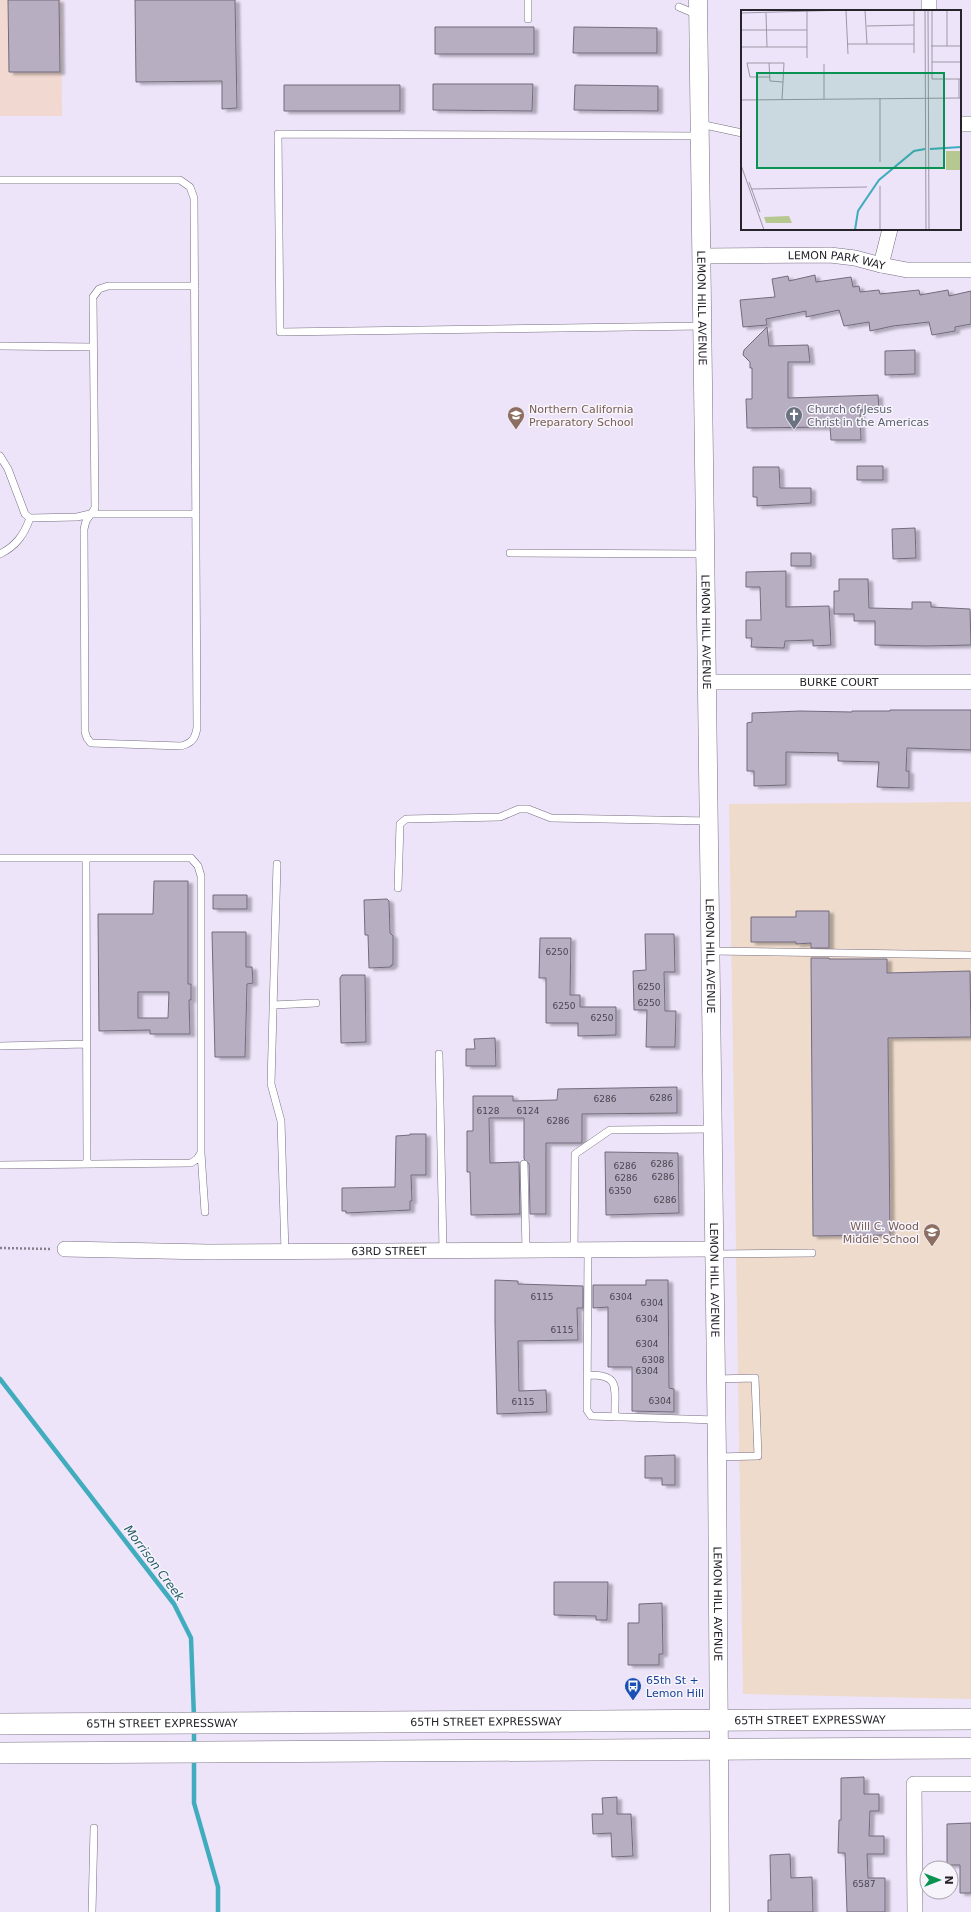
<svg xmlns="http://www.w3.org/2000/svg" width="971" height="1912" viewBox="0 0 971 1912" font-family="'DejaVu Sans',sans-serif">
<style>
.commercial{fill:#f1d8d0}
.education{fill:#eedbcb}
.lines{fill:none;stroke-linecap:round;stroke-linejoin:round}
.stream{stroke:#40acbd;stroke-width:4.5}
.building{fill:#b7aec2;stroke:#736b7d;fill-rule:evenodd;filter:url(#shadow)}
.service-casing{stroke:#776e81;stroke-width:8}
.minor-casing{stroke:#776e81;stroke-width:16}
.tertiary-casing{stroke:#776e81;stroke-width:19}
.secondary-casing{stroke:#776e81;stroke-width:22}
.path{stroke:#85808d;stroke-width:2.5;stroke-dasharray:2 2;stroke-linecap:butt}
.service{stroke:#fff;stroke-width:7}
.minor{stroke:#fff;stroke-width:15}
.tertiary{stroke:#fff;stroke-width:18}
.secondary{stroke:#fff;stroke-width:21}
.labels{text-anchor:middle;stroke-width:3;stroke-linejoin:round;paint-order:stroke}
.number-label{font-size:9px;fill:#4a4650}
.street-label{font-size:11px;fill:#26232a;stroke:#f8f4fc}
.education-label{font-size:11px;fill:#785e54;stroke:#f8f4fc;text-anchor:start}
.worship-label{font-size:11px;fill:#5b616d;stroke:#f8f4fc;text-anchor:start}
.transit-label{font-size:11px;fill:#164399;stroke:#f8f4fc;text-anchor:start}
.water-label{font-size:12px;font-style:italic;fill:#26606a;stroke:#f8f4fc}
.inset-river{fill:none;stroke:#40acbd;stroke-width:2}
.inset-road{fill:none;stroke:#9d97a6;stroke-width:1}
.view{fill:#099251;fill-opacity:0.15;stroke:#099251;stroke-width:2}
.inset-edge{fill:none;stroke:#26232a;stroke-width:2}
</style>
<defs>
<filter id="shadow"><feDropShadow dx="4.5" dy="2.5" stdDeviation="1" flood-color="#0004"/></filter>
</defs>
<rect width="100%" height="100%" fill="#ede4f9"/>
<!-- commercial -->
<path class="commercial" d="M 0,0 L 61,0 L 62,116 L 0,116 Z"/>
<!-- education -->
<path class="education" d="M 971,802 L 971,1699 L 743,1694 L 729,804 Z"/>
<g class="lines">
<!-- stream -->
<path class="stream" d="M 0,1379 L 174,1604 L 191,1638 L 194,1718
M 194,1729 L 194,1748
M 194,1757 L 194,1803 L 218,1887 L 218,1912"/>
</g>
<!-- building -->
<path class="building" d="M 8,0 L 59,0 L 60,72 L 9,72 Z
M 135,0 L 235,0 L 237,108 L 222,109 L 222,81 L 136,82 Z
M 435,27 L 534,27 L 534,54 L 435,54 Z
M 574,27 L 657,28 L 657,53 L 573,53 Z
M 433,84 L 533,84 L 532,111 L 433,110 Z
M 284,85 L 400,85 L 400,111 L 284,111 Z
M 575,85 L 658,86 L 658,111 L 574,110 Z
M 815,275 L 816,282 L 851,277 L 853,287 L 859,286 L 860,292 L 879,290 L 880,294 L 919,290 L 920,295 L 948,290 L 949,296 L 971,291 L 971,324 L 955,327 L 955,331 L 932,335 L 929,322 L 893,326 L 870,331 L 869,322 L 844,326 L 839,310 L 806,317 L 806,311 L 766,319 L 767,325 L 743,327 L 740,300 L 775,297 L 772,279 L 788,276 L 789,281 Z
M 767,327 L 769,346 L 808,345 L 810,362 L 788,362 L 788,398 L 878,395 L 879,409 L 860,410 L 861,440 L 831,440 L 830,427 L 747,428 L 746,399 L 752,399 L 752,368 L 750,368 L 750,362 L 743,355 L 744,350 Z
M 915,350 L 915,374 L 885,375 L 885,351 Z
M 857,466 L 883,466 L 883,480 L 857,480 Z
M 753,467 L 779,467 L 780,488 L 811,488 L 811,503 L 757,506 L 757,497 L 753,497 Z
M 915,528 L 916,558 L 893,559 L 892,529 Z
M 791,553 L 811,553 L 811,566 L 791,566 Z
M 786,571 L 786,607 L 829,606 L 831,645 L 813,646 L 813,640 L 785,641 L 784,648 L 751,647 L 752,638 L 746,638 L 746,620 L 761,620 L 760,587 L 746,587 L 746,572 Z
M 839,579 L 868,579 L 869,608 L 912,609 L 912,602 L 931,602 L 931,607 L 970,609 L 971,645 L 926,646 L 875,645 L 875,621 L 854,621 L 854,614 L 834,614 L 834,591 L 839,591 Z
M 890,710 L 971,710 L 971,750 L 907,748 L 906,771 L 909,771 L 909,788 L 877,787 L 879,762 L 838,761 L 838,753 L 786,752 L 786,785 L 754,786 L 754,771 L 747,771 L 747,723 L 752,722 L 752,713 L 800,711 L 852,712 L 852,711 L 890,711 Z
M 154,881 L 188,881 L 188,984 L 191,984 L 191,1000 L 189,1000 L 190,1034 L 150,1034 L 150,1030 L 99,1031 L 98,914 L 153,914 ZM 138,992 L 169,992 L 168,1018 L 138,1018 Z
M 213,895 L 247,895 L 247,909 L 213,909 Z
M 387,899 L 389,901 L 390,933 L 393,936 L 393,965 L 391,965 L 391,967 L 369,968 L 368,935 L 365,935 L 364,900 Z
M 796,911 L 829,911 L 829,948 L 811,948 L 811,943 L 796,944 L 796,942 L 751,942 L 751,917 L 796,917 Z
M 212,932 L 246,932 L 246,967 L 252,967 L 253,983 L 247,984 L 245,1057 L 215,1057 Z
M 645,934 L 674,934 L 675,972 L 664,972 L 665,1011 L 676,1011 L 675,1047 L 646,1047 L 647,1010 L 634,1010 L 633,971 L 646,970 Z
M 540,938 L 571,938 L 570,995 L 580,995 L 580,1007 L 616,1007 L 616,1035 L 578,1036 L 578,1023 L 546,1023 L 546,978 L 539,978 Z
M 811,958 L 829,958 L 829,959 L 887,959 L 887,973 L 970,971 L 971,1037 L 888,1038 L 890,1235 L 813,1236 Z
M 342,975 L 365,975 L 366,1042 L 341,1043 L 340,978 Z
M 495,1038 L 496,1066 L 466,1066 L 466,1049 L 475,1049 L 474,1039 Z
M 677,1087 L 677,1113 L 582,1114 L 582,1143 L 546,1143 L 546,1214 L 530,1214 L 529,1164 L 524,1159 L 524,1118 L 489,1118 L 490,1163 L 519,1162 L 520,1214 L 471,1215 L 470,1172 L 467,1172 L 467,1131 L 473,1131 L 473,1096 L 513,1096 L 513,1101 L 557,1100 L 558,1089 Z
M 410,1134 L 426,1134 L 426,1175 L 411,1175 L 412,1201 L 410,1201 L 410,1210 L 346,1213 L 346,1211 L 342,1211 L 342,1188 L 395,1187 L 396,1136 L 410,1135 Z
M 605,1152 L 678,1153 L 679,1213 L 606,1215 Z
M 495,1280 L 518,1281 L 518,1284 L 583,1286 L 583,1308 L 577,1308 L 578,1340 L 518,1341 L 519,1391 L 546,1390 L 547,1412 L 497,1414 L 495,1323 Z
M 646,1280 L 668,1280 L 669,1388 L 674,1389 L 674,1412 L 632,1411 L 632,1367 L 608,1367 L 608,1307 L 593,1308 L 593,1285 L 646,1285 Z
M 675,1455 L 675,1485 L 662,1485 L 662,1478 L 645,1478 L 645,1456 Z
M 554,1582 L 608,1582 L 607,1620 L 596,1620 L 596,1616 L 554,1615 Z
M 662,1603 L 663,1654 L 659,1654 L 659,1665 L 628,1665 L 628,1623 L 639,1623 L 639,1604 Z
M 864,1777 L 864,1794 L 879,1794 L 879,1811 L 870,1811 L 869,1836 L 884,1836 L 884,1854 L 867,1854 L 868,1878 L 885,1878 L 885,1912 L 847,1912 L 845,1853 L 838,1853 L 839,1820 L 841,1820 L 841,1778 Z
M 617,1797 L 617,1814 L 631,1814 L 633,1856 L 612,1857 L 611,1833 L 593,1834 L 592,1814 L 603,1814 L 602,1798 Z
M 971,1823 L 971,1893 L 960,1893 L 960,1865 L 947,1865 L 947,1824 Z
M 790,1854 L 791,1878 L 812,1877 L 813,1912 L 768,1912 L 768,1900 L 771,1900 L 770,1855 Z"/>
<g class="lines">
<!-- service casing -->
<g class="service-casing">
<path id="service" d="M 528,0 L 528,19
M 679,7 L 698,15
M 700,124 L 742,133
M 699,136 L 278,134 L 280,332 L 702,326
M 0,180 L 180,180 L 190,187 L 194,198 C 195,375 196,551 197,728 C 195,739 192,743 181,746 L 91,743 L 87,738 L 85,732 L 84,529 L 86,521 L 95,508 L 93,297 L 99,289 L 108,286 L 195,286
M 0,346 L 93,347
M 0,456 L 8,469 L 25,514 L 30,518 L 77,517 L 90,514 L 196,514
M 510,553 L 705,554
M 0,554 C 16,546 24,535 30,518
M 0,858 L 191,858 L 198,866 L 201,876 L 201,1153 L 197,1159 L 191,1163 L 0,1165
M 86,858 L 87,1164
M 277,864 L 271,1084 L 281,1121 L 285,1252
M 398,888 L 400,824 L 406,819 L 500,817 L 519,809 L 528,809 L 551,818 L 709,821
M 711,951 L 971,955
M 273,1005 L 316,1003
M 0,1046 L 87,1044
M 439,1054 L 443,1251
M 201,1153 L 205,1212
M 524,1164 L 526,1250
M 574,1250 L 575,1154 L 610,1130 L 713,1129
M 588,1250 L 587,1410 L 591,1416 L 716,1420
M 715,1254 L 812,1253
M 587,1375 C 622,1374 614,1388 615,1417
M 716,1379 L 755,1378 L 758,1456 L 717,1457
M 92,1912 L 94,1828"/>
</g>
<!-- minor casing -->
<g class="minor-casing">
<g id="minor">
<path d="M 929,0 L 929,11"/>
<path d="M 960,124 L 971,124"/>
<path id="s1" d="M 701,256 L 830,255 L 855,258 L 881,265 L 907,270 L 971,270"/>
<path d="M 881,265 L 890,229"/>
<path id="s2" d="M 707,682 L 971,682"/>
<path id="s3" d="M 65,1249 L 208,1252 L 714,1249"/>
<path d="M 915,1912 L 914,1784 L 971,1784"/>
</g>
</g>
<!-- tertiary casing -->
<g class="tertiary-casing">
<g id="tertiary">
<path id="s4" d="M 698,0 L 717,1457 L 720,1912"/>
</g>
</g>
<!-- secondary casing -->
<g class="secondary-casing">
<g id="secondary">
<path id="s5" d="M 0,1724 L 971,1719"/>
<path d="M 0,1753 L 971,1748"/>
</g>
</g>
<!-- path -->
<path class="path" d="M 0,1248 L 52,1249"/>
<!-- service -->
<use href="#service" class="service"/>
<!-- minor -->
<use href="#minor" class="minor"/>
<!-- tertiary -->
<use href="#tertiary" class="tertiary"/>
<!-- secondary -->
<use href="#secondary" class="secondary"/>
</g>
<!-- icons -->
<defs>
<g id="school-pin" transform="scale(0.9)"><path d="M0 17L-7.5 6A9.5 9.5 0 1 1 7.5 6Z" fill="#8d6e63" stroke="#f8f4fc"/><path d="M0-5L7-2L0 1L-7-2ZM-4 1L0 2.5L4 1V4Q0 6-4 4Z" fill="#fff"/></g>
<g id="church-pin" transform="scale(0.9)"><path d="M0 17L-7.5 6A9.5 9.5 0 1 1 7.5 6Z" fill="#6b7280" stroke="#f8f4fc"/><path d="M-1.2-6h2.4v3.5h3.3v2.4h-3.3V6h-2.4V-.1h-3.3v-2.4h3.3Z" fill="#fff"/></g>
<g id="bus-pin" transform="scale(0.9)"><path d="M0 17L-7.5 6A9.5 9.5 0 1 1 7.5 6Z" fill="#1a4fb4" stroke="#f8f4fc"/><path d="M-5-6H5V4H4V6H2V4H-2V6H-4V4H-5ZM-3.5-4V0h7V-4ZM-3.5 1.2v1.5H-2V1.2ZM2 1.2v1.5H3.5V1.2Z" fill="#fff"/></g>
</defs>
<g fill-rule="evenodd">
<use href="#school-pin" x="516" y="415"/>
<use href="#church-pin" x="794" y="415"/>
<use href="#school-pin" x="932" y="1232"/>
<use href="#bus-pin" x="633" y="1686"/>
</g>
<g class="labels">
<!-- number labels -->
<g class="number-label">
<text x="557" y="955">6250</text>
<text x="649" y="990">6250</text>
<text x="649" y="1006">6250</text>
<text x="564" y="1009">6250</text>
<text x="602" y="1021">6250</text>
<text x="661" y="1101">6286</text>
<text x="605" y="1102">6286</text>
<text x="488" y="1114">6128</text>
<text x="528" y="1114">6124</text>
<text x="558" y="1124">6286</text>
<text x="662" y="1167">6286</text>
<text x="625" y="1169">6286</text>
<text x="663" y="1180">6286</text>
<text x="626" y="1181">6286</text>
<text x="620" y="1194">6350</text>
<text x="665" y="1203">6286</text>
<text x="542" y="1300">6115</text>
<text x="621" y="1300">6304</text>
<text x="652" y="1306">6304</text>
<text x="647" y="1322">6304</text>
<text x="562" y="1333">6115</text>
<text x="647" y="1347">6304</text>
<text x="653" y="1363">6308</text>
<text x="647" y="1374">6304</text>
<text x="660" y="1404">6304</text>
<text x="523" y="1405">6115</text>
<text x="864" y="1887">6587</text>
</g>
<!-- street labels -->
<g class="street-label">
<text dy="4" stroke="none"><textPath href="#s1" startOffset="136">LEMON PARK WAY</textPath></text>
<text dy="4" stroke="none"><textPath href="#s4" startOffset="308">LEMON HILL AVENUE</textPath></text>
<text dy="4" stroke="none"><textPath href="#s4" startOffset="632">LEMON HILL AVENUE</textPath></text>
<text dy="4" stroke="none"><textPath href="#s2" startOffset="132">BURKE COURT</textPath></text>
<text dy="4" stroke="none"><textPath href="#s4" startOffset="956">LEMON HILL AVENUE</textPath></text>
<text dy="4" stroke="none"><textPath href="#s3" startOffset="324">63RD STREET</textPath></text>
<text dy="4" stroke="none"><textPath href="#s4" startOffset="1280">LEMON HILL AVENUE</textPath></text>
<text dy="4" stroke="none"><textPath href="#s4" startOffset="1604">LEMON HILL AVENUE</textPath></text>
<text dy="4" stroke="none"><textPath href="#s5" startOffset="810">65TH STREET EXPRESSWAY</textPath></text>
<text dy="4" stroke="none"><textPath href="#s5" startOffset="486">65TH STREET EXPRESSWAY</textPath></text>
<text dy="4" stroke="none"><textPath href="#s5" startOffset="162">65TH STREET EXPRESSWAY</textPath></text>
</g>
<!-- education labels -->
<g class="education-label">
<text x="529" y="413">Northern California<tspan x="529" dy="13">Preparatory School</tspan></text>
<text x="919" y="1230" text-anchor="end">Will C. Wood<tspan x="919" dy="13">Middle School</tspan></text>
</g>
<!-- worship labels -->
<g class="worship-label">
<text x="807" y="413">Church of Jesus<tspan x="807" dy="13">Christ in the Americas</tspan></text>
</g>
<!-- transit labels -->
<g class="transit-label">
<text x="646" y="1684">65th St +<tspan x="646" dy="13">Lemon Hill</tspan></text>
</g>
<!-- water labels -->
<g class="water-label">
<text transform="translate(154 1563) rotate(53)" y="4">Morrison Creek</text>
</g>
</g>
<!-- overview -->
<g transform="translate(741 10)">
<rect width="220" height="220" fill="#ede4f9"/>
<path d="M 205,141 L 220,141 L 220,160 L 205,160 ZM 48,206 L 51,213 L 25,213 L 23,207 Z" fill="#b7c790"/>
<path class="inset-river" d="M 189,139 L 220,137M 114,220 L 117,201 L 138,170 L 173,141 L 184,139"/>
<path class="inset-road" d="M 124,0 L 126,34M 173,0 L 173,43M 184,0 L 185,220M 187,0 L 188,220M 191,0 L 191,69 L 220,69M 206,0 L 206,36M 105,1 L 107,44M 0,3 L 108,0M 25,3 L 26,37M 126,16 L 173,15M 0,20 L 66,20M 107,34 L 173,34M 190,36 L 220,36M 0,37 L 66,37M 66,48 L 66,1M 191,52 L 220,52M 28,53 L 29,71 L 42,72M 83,54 L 83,89M 29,67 L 9,67 L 6,53 L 43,53 L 41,90M 218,69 L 218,88M 0,90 L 220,88M 139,152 L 139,88M 0,155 L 23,220M 8,172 L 19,202M 139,176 L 139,220M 10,179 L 126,177"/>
<path class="view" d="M 16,63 L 203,63 L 203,158 L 16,158 Z"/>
<rect width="220" height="220" class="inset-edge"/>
</g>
<!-- north arrow -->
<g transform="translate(939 1880) rotate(90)"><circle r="19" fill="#f8f4fc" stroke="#a4a0a8"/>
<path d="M0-3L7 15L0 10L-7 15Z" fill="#099251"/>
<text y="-6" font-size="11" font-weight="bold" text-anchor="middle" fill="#26232a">N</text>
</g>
</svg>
